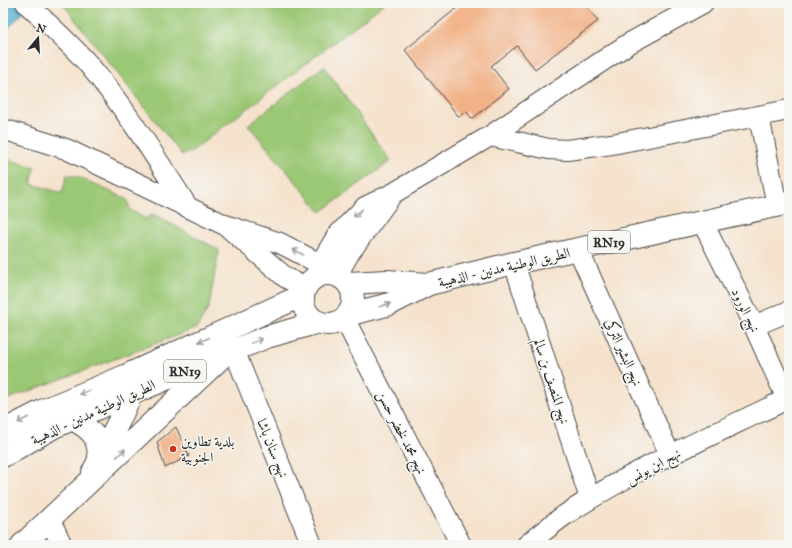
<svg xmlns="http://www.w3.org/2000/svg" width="792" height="548" viewBox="0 0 792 548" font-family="'IM FELL Great Primer',Amiri,serif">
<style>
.green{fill:#9bc875;stroke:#637a50}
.water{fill:#4eabcd;stroke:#3c6b7c}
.building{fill:#f2b288}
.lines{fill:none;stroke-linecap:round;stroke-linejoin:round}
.minor-casing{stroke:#494643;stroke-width:22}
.tertiary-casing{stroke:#494643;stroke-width:24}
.primary-casing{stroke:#494643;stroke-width:24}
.minor{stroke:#fff;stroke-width:20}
.tertiary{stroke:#fff;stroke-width:22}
.primary{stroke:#fff;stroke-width:22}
.oneway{stroke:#a0a0a0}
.poi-dot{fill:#c8321e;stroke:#f6f6f2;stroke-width:1.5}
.labels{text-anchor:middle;stroke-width:3;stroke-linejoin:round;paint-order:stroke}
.shield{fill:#f6f6f2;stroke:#686867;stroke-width:1}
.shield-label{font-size:13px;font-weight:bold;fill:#2b2b2b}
.street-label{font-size:14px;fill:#2b2b2b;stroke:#f6f6f2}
.poi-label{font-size:14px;fill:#2b2b2b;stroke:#f6f6f2;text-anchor:start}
</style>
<rect width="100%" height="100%" fill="#f6f6f2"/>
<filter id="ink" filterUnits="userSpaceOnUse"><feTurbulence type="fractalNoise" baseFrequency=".025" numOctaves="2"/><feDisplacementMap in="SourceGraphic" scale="8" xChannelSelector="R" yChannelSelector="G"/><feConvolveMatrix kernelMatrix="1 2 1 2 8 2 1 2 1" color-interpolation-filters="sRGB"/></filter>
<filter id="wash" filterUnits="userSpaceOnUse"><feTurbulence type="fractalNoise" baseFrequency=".012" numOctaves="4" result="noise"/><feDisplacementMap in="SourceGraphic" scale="16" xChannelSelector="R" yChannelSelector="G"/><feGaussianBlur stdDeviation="0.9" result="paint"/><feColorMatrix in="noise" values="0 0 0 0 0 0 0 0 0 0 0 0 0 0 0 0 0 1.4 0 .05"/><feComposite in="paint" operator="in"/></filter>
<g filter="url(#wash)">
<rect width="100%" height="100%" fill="#f5e2cc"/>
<!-- green -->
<path class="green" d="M 62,3 L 385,3 L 192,151 L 182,155 Z
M 324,66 L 391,161 L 321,212 L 248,125 Z
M 3,158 L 35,167 L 31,184 L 62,193 L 67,175 L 78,177 L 127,199 L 130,210 L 146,219 L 153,214 L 219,250 L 209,307 L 197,328 L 3,401 Z"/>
<!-- water -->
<path class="water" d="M 3,3 L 32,3 L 3,34 Z"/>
<g id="blocks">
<!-- building -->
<path class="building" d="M 463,3 L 584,3 L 598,21 L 535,69 L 517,46 L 491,66 L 509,89 L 472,119 L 466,111 L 459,117 L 405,50 Z
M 176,427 L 189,456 L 165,468 L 157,442 Z"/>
</g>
</g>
<g filter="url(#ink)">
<use href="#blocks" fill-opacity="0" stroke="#494643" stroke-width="1"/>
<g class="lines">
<!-- minor casing -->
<g class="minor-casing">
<path id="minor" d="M 26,3 C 47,23 70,43 89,65 C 126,109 156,158 187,206
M 759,116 L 777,206
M 3,129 L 66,149 L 225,225 L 280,243 L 320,264 L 329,273
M 490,136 L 549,149 L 567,150 L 612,144 L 789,110
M 230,229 L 285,277 L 305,288
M 578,249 L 670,455
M 514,263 L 590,499
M 337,275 L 350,252 L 391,196
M 316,277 L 320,264 L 337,236 L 365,207 L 392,194 L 490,136 L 628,44 L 703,3
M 344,318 L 461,545
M 754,326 L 789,311
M 234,350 L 312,545
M 50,520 L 62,545
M 527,545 C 540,534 553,523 568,513 C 636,468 713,435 787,399 L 754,326 L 702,221"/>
</g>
<!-- tertiary casing -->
<g class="tertiary-casing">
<path id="tertiary" d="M 73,419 C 92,430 99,436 99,459
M 93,472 L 119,421 L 131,394
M 22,545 L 223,356"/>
</g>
<!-- primary casing -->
<g class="primary-casing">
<path id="primary" d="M303 299a25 25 0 1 1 50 0a25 25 0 1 1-50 0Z
M 348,283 L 387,281 L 428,284
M 347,315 L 390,304 L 429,284 L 514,263 L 789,203
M 3,431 L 44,410 L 125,376 L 303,295
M 3,456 L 54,427 L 225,354 L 267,337 L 319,322"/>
</g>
<!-- minor -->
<use href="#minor" class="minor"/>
<!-- tertiary -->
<use href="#tertiary" class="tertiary"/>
<!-- primary -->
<use href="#primary" class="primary"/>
</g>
<!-- one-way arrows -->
<defs><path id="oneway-shaft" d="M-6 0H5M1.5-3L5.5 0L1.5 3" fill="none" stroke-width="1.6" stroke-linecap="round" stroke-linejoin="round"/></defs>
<g class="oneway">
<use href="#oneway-shaft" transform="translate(358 213) rotate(138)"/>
<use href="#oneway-shaft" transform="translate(298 252) rotate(-153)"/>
<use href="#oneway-shaft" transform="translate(385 305) rotate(-17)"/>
<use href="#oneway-shaft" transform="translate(204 340) rotate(156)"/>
<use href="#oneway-shaft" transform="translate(257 341) rotate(-22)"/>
<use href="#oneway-shaft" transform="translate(85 392) rotate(157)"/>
<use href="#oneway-shaft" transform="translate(23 420) rotate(152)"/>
<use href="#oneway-shaft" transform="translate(121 453) rotate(-44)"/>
</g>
</g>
<!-- markers -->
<circle class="poi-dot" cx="173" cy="449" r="4"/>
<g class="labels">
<!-- shield labels -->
<g class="shield">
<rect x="588" y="231" width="42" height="22" rx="3"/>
<rect x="164" y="360" width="42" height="22" rx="3"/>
</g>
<g class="shield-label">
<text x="609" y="247">RN19</text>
<text x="185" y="376">RN19</text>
</g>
<!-- street labels -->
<g class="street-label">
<text transform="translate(504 267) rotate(-13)" y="5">الطريق الوطنية مدنين - الذهيبة</text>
<text transform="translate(746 310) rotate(64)" y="5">نهج الورود</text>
<text transform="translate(624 352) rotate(66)" y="5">نهج البشير التركي</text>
<text transform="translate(552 381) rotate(72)" y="5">نهج المنصف بن سالم</text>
<text transform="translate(93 412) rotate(-25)" y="5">الطريق الوطنية مدنين - الذهيبة</text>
<text transform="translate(402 432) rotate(63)" y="5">نهج محمد لخضر حسن</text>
<text transform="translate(273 448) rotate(68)" y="5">نهج سنان باشا</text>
<text transform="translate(653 466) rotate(-28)" y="5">نهج ابن يونس</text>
</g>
<!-- poi labels -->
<g class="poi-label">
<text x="181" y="446">بلدية تطاوين<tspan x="181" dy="16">الجنوبية</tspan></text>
</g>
</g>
<!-- margin -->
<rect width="792" height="548" fill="none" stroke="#f6f6f2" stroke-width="16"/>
<!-- north arrow -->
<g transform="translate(38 38) rotate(18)" stroke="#f6f6f2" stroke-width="3" paint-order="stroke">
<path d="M0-3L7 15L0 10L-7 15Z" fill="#2b2b2b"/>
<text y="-6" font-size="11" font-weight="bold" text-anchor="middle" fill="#2b2b2b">N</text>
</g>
</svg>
